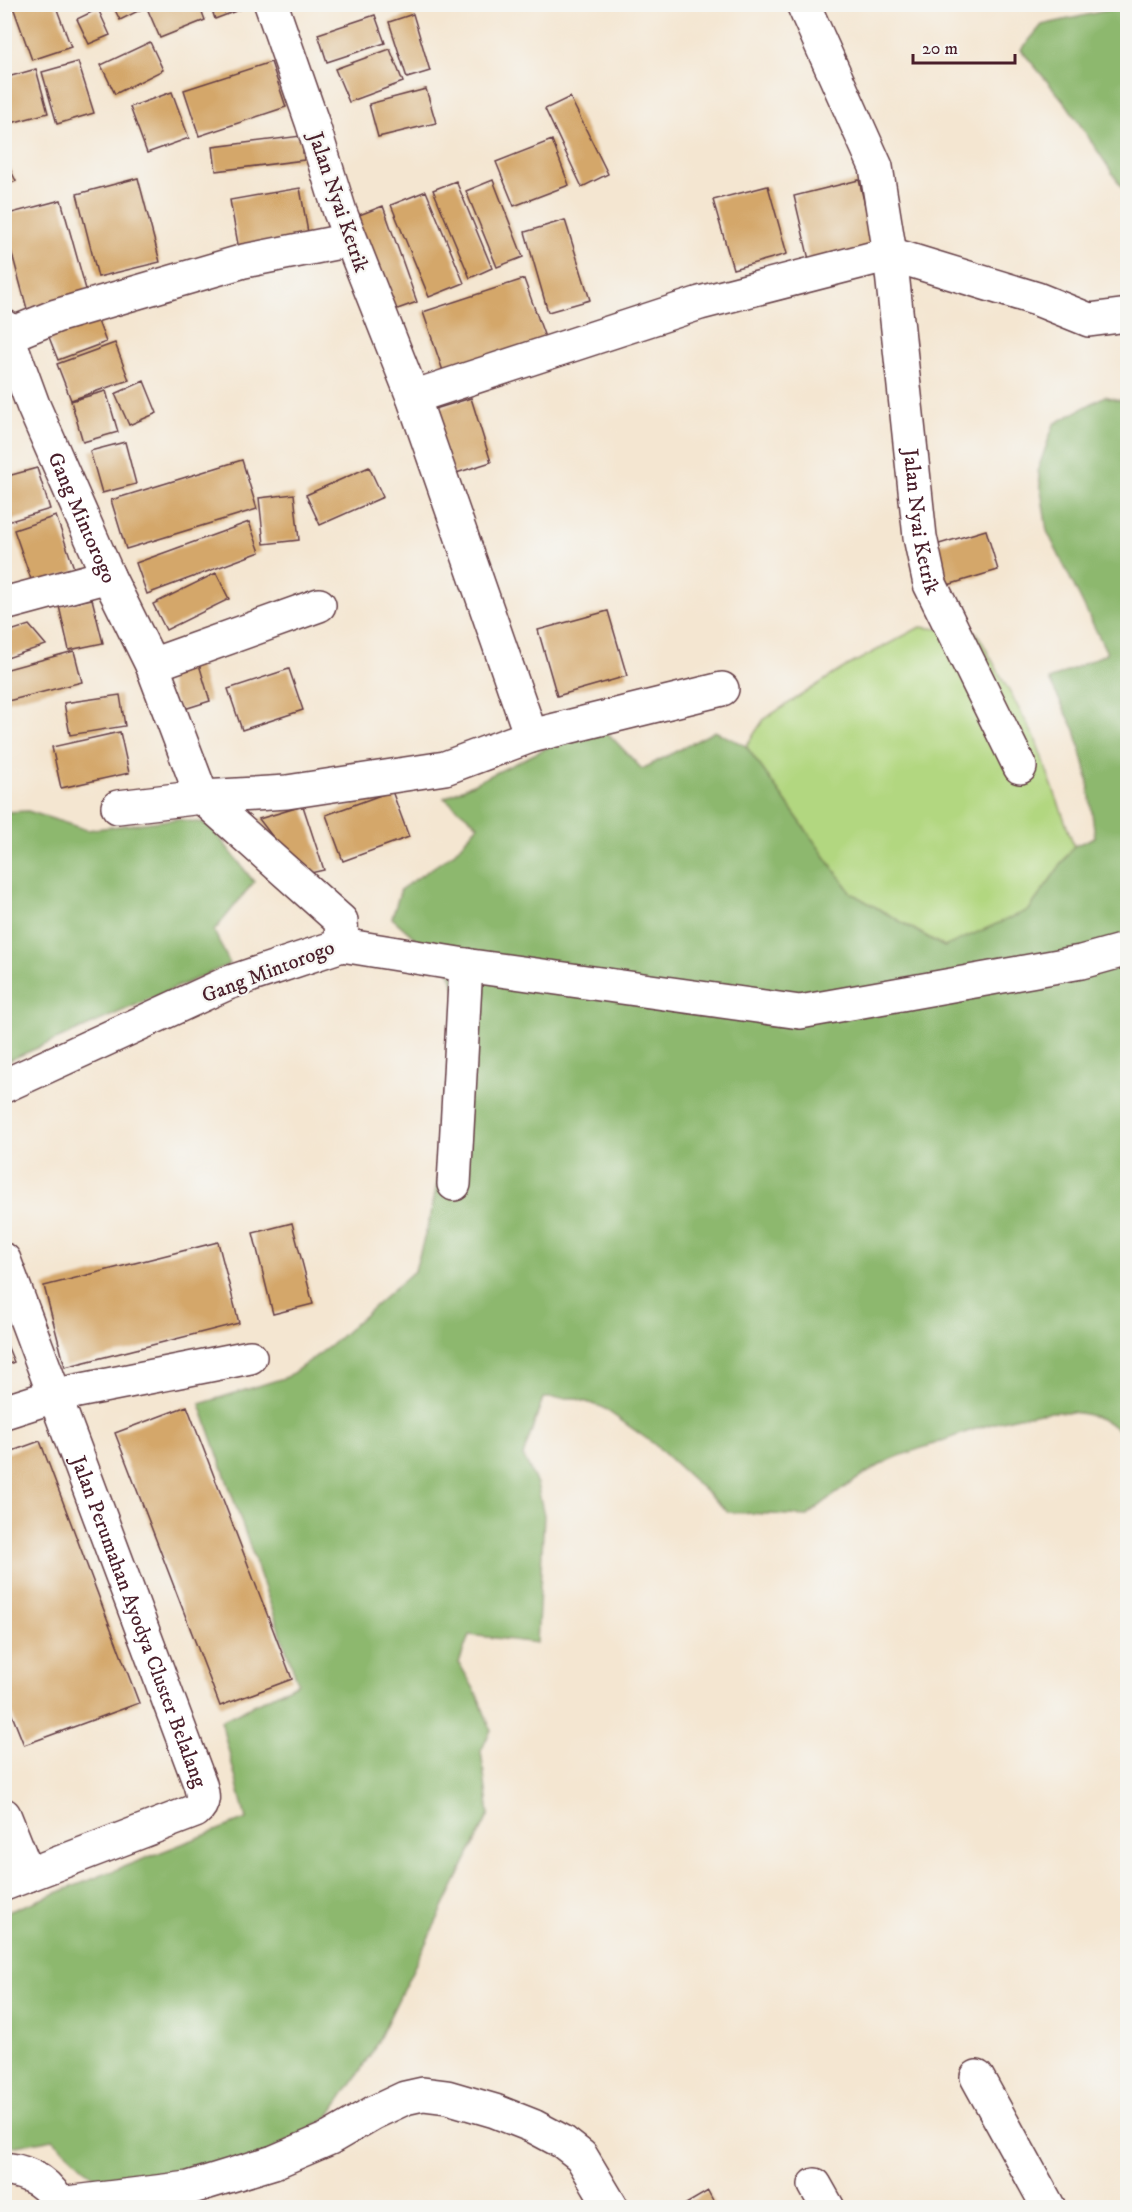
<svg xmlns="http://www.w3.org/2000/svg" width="1132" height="2212" viewBox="0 0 1132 2212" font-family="'IM FELL DW Pica',serif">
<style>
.green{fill:#b2d780;stroke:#7e7b56;stroke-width:1.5}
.forest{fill:#8db86e;stroke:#6c6c4c;stroke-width:1.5}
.building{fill:#d4a76a}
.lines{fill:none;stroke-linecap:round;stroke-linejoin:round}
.minor-casing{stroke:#643d44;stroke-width:36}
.minor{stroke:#fff;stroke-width:33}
.labels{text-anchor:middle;stroke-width:4.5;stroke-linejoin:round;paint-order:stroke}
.street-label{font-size:21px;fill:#4a1f2b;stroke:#f6f6f2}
</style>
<rect width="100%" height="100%" fill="#f6f6f2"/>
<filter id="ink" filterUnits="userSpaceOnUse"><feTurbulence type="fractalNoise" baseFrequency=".0167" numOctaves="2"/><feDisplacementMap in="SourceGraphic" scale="12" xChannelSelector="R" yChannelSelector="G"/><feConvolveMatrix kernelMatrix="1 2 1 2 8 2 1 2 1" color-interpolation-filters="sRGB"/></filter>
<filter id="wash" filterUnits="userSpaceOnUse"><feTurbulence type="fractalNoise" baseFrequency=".008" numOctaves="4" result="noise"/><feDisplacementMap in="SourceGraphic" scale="24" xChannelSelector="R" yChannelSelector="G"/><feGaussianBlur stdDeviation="1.35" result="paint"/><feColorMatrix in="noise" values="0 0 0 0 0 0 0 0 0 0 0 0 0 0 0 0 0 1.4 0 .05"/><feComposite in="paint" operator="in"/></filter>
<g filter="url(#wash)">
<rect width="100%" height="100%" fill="#f4e6d1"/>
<!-- green -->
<path class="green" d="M 920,627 L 977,633 L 1035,738 L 1074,846 L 1029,910 L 945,947 L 851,893 L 746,746 L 764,719 L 842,669 Z"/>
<!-- forest -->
<path class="forest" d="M 1127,6 L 1128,6 L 1127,195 L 1067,105 L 1021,50 L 1042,25 Z
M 1127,382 L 1127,1439 C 1084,1385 986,1425 934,1444 C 917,1450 898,1455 882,1464 C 855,1479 830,1497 807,1516 L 728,1512 L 654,1444 L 602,1407 L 574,1398 L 543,1398 L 523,1456 L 537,1484 L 544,1515 L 537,1643 L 469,1635 L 459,1663 L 477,1694 L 491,1730 L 481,1751 L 489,1814 L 372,2053 L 328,2118 L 233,2172 L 113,2195 L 53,2139 L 5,2148 L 5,1913 L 246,1819 L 221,1721 L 298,1683 L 200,1404 L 287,1377 L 330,1346 L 415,1270 L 431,1214 L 468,1023 L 447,966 L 392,918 L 401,889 L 453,854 L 478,825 L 444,798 L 598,723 L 642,769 L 715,731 L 746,746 L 851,893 L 944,947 L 1029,910 L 1074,846 L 1095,837 L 1087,774 L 1075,730 L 1049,680 L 1107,653 L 1047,531 L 1038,469 L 1054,424 L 1105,396 L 1122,401 Z
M 28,811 L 87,830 L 177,819 L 209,824 L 254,882 L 214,931 L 230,964 L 5,1062 L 5,812 Z"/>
<g id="blocks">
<!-- building -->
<path class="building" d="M 12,4 L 55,4 L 71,47 L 32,60 Z
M 112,4 L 144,4 L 146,7 L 120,20 Z
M 157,4 L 199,4 L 205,20 L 160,38 L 147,8 Z
M 210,4 L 252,4 L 252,5 L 215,19 Z
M 98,9 L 110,35 L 89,44 L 77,19 Z
M 413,14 L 430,71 L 407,78 L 389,22 Z
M 375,15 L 385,43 L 327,62 L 318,34 Z
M 150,42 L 163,70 L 115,94 L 101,65 Z
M 390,49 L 403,82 L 349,102 L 335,69 Z
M 78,62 L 94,113 L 57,124 L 42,72 Z
M 271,62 L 286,107 L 199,136 L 184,90 Z
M 36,69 L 48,113 L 4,125 L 4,78 Z
M 426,89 L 436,123 L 378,137 L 369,104 Z
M 172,92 L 189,138 L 147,153 L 130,107 Z
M 570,97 L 608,174 L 582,187 L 545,109 Z
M 301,136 L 304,160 L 216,171 L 213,147 Z
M 552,140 L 569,185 L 514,206 L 496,162 Z
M 4,157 L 16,181 L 4,186 Z
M 138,178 L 160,262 L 98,277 L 77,194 Z
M 493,180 L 523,257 L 497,267 L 466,191 Z
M 859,180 L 875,248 L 810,264 L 794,196 Z
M 456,181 L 492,268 L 470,278 L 433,190 Z
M 768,186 L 787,254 L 733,269 L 713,200 Z
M 300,188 L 309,238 L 239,250 L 230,200 Z
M 426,191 L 464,283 L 429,297 L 391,205 Z
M 61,200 L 87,293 L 27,309 L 4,224 L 4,215 Z
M 383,206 L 417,302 L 389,312 L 354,217 Z
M 565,220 L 590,300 L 548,312 L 525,232 Z
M 524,279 L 547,343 L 445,377 L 423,312 Z
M 93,308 L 106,342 L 58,360 L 45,327 Z
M 115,343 L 129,380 L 71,400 L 57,364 Z
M 144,381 L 157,413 L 129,425 L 115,394 Z
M 106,391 L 118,432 L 83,442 L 71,401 Z
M 471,398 L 491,462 L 453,474 L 432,410 Z
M 125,442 L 136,484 L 102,493 L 90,451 Z
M 242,460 L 257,509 L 126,549 L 111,500 Z
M 369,467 L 383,497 L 320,525 L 306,495 Z
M 37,468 L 50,509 L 4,523 L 4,477 Z
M 294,494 L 299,540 L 264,544 L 259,498 Z
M 56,516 L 75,571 L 33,585 L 14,530 Z
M 249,522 L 260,552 L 147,594 L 136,563 Z
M 986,530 L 998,570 L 941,587 L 929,547 Z
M 216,573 L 229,599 L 166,630 L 153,604 Z
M 92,599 L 103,643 L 69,650 L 59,606 Z
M 608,611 L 627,676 L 557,696 L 538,630 Z
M 29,625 L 46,645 L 4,659 L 4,633 Z
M 74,651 L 82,682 L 4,702 L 4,670 Z
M 198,661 L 210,701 L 178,711 L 166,670 Z
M 289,669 L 303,710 L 242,730 L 228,689 Z
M 120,695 L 125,726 L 70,735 L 64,703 Z
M 120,732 L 129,773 L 61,788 L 52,747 Z
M 392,791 L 409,837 L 343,861 L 326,815 Z
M 303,806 L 324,870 L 302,875 L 259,819 Z
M 292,1223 L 313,1304 L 273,1314 L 253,1233 Z
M 218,1242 L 239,1323 L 65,1367 L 44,1286 Z
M 4,1338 L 14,1362 L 4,1366 Z
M 187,1406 L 292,1679 L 220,1706 L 115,1433 Z
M 40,1441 L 139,1703 L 24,1745 L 4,1695 L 4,1454 Z
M 708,2191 L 717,2208 L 679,2208 Z"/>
</g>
</g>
<g filter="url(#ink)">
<use href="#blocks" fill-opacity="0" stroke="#643d44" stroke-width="1.5"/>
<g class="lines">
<!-- minor casing -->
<g class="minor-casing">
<g id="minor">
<path id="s1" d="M 803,4 L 876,167 L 890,254 L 920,537 L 930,584 L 1020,767"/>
<path id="s2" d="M 4,326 L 33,405 L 108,576 L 152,665 L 202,797 L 341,921 L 342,945 L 228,983 L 4,1086"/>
<path d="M 4,337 L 56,316 L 244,261 L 350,240"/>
<path d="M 413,397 L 700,303 L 890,254 L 1037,299 L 1089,320 L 1128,315"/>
<path d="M 4,604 L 108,576"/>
<path d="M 152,665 L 319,605"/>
<path d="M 531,736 L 722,689"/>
<path d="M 118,807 L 202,797 L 287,792 L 445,768 L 531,736 L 413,397 L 340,212 L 312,122 L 271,4"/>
<path d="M 342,945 L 471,966 L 800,1012 L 1081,962 L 1128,949"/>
<path d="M 454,1184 L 466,965"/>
<path id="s3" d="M 4,1260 L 200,1784 C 203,1795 205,1803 195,1811 L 4,1884"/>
<path d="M 4,1412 L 57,1395 L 250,1357"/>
<path d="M 4,1815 L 28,1875"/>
<path d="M 977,2077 L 1049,2208"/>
<path d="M 4,2169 C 30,2172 50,2183 61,2208"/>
<path d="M 815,2185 L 828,2208"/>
<path d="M 59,2204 L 189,2188 L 274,2162 L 330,2138 L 373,2113 L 405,2098 L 423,2094 L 447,2097 L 495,2111 L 533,2126 L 563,2142 L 581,2156 L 612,2208"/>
</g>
</g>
<!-- minor -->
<use href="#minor" class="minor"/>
</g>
</g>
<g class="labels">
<!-- street labels -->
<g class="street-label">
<text transform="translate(339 202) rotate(71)" y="7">Jalan Nyai Ketrik</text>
<text dy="7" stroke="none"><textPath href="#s2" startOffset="207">Gang Mintorogo</textPath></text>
<text dy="7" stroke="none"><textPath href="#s1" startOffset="536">Jalan Nyai Ketrik</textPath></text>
<text transform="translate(268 971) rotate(-21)" y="7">Gang Mintorogo</text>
<text dy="7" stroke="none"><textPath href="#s3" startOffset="386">Jalan Perumahan Ayodya Cluster Belalang</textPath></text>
</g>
</g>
<!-- margin -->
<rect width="1132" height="2212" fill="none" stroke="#f6f6f2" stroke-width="24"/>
<!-- scale -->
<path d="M913 54v9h102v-9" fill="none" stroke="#4a1f2b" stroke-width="3"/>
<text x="922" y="54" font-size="18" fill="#4a1f2b" stroke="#f6f6f2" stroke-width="4.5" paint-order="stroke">20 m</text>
</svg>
